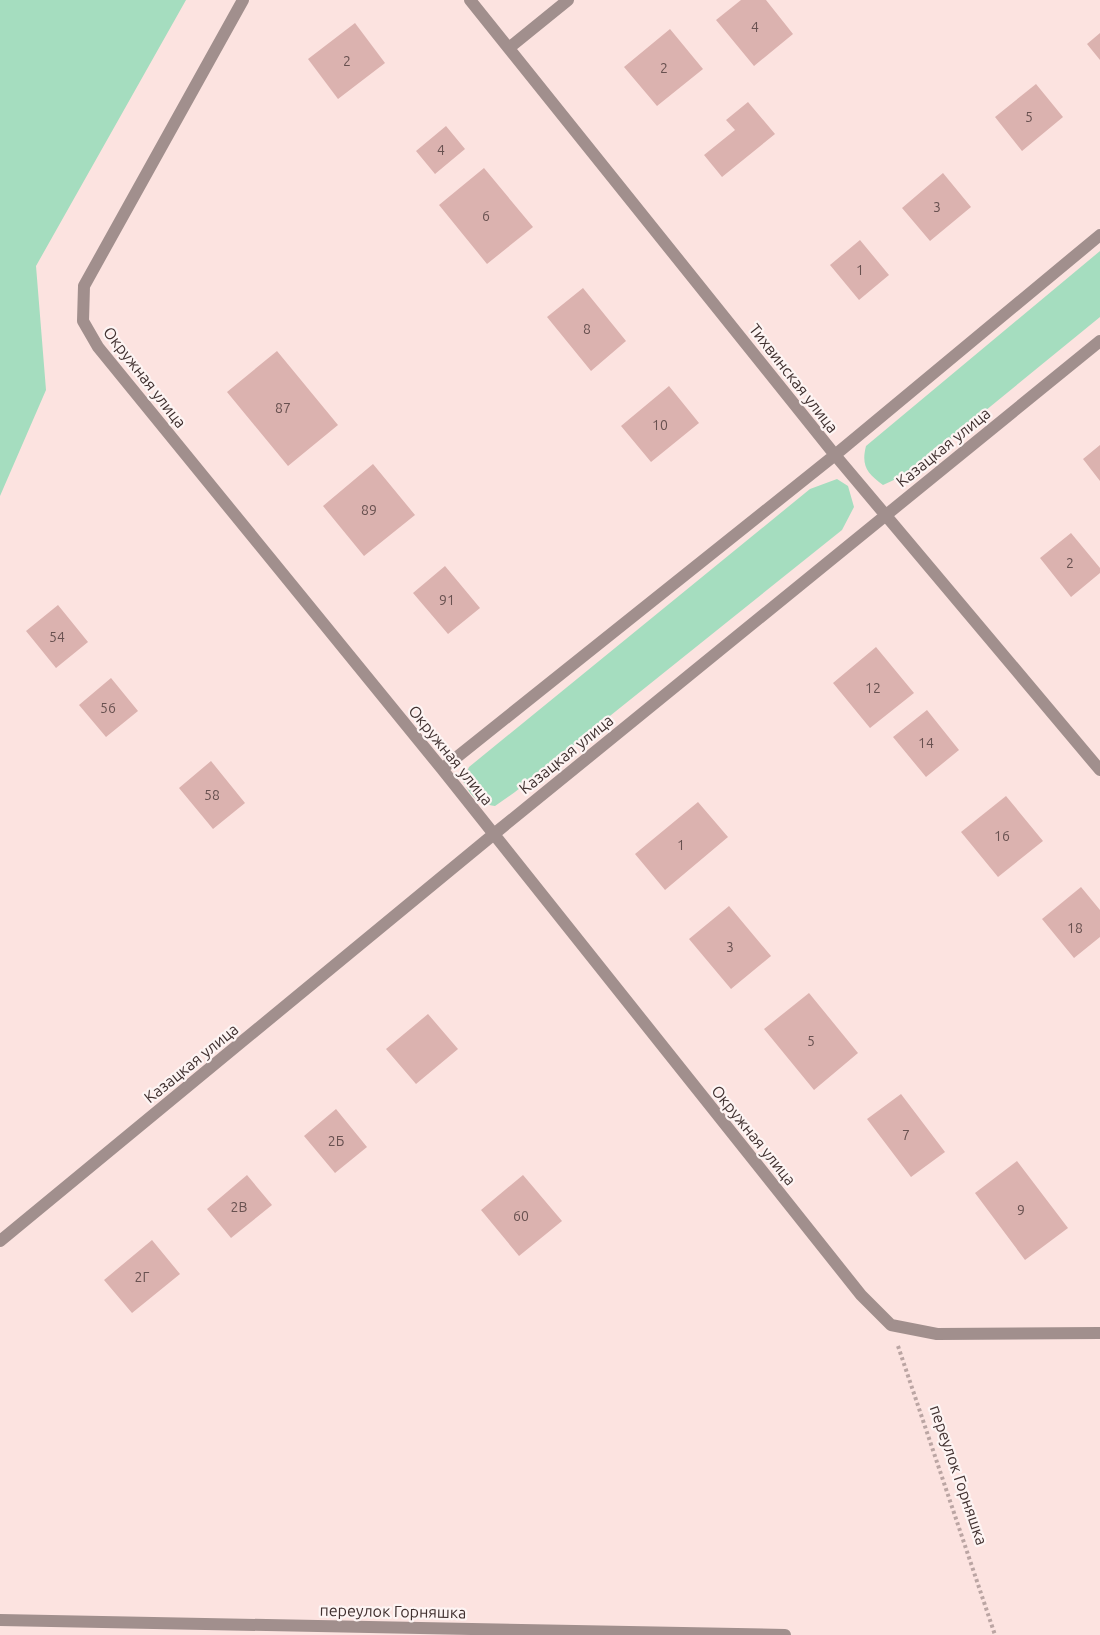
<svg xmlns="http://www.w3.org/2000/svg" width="1100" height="1635" viewBox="0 0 1100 1635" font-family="Ubuntu,sans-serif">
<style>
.green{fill:#a5ddbf}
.building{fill:#dbb2af}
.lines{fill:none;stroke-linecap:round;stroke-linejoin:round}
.path{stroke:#bba5a3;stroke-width:4;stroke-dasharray:3 3;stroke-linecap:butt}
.minor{stroke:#a18f8d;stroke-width:12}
.labels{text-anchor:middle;stroke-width:4.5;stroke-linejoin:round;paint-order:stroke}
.number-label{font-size:14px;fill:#685150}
.street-label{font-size:16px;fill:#413130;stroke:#fdf4f3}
</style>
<rect width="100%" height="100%" fill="#fce3e0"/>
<!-- green -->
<path class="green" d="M 0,0 L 186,0 L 36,266 L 46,390 L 0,496 Z
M 1100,251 L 1100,317 L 909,473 L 883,485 C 867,473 861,466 866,446 Z
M 837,479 L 848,486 L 854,507 L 842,530 L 515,792 L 495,806 C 477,803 472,798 463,781 L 469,767 L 810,489 Z"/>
<!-- building -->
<path class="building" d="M 741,0 L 766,0 L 793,34 L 754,66 L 716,20 Z
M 355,23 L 385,63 L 338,99 L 308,59 Z
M 670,29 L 703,69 L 657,106 L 624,67 Z
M 1100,33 L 1100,60 L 1087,44 Z
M 1036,84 L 1063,117 L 1022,151 L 995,117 Z
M 748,102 L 775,134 L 722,177 L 704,155 L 735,130 L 726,120 Z
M 446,126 L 465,149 L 435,174 L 416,151 Z
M 484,168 L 533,227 L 487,264 L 439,205 Z
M 943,173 L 971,207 L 930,241 L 902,208 Z
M 860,240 L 889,275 L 859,300 L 830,265 Z
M 583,288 L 626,341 L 591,371 L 547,317 Z
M 277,351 L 338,425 L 288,466 L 227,392 Z
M 669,386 L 699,423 L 651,462 L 621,426 Z
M 1100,445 L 1100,481 L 1083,459 Z
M 373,464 L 415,515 L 364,556 L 323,506 Z
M 1071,533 L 1100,568 L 1100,573 L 1071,597 L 1040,558 Z
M 445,566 L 480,608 L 448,634 L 413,593 Z
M 58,605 L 88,642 L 56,668 L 26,631 Z
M 876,647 L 914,693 L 870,728 L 833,683 Z
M 111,678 L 138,711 L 106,737 L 79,705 Z
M 927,710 L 959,750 L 926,777 L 893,737 Z
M 211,761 L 245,803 L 213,829 L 179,788 Z
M 1006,796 L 1043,841 L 998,877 L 961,832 Z
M 698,802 L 728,837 L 665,890 L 635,854 Z
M 1081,887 L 1100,910 L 1100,937 L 1074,958 L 1042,919 Z
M 729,906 L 771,956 L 731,989 L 689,939 Z
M 809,993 L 858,1053 L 814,1090 L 764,1029 Z
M 428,1014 L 458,1049 L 416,1084 L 386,1049 Z
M 901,1094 L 945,1152 L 911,1177 L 867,1119 Z
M 336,1109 L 367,1147 L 335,1173 L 304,1136 Z
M 1017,1161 L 1068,1228 L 1025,1260 L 975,1193 Z
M 247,1175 L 272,1205 L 231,1238 L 207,1209 Z
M 523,1175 L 562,1221 L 519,1256 L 481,1210 Z
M 152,1240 L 180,1274 L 132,1313 L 104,1280 Z"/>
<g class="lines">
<!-- path -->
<path class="path" d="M 898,1346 L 995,1635"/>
<!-- minor -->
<path class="minor" d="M 243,0 L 84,286 L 83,321 L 98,347 L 442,769 L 861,1295 L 891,1325 L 937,1334 L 1100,1333
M 470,0 L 835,455 L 1100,770
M 510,47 L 568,0
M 442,769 L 835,455 L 1100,235
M 0,1241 L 494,834 L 1100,341
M 0,1620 L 785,1635"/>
</g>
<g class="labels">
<!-- number labels -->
<g class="number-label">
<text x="755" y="32">4</text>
<text x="347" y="66">2</text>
<text x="664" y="73">2</text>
<text x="1029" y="122">5</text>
<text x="441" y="155">4</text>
<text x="937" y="212">3</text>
<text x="486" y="221">6</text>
<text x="860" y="275">1</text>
<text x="587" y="334">8</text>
<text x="283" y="413">87</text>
<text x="660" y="430">10</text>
<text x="369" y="515">89</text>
<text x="1070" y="568">2</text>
<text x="447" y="605">91</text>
<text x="57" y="642">54</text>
<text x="873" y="693">12</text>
<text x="108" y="713">56</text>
<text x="926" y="748">14</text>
<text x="212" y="800">58</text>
<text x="1002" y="841">16</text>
<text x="681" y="850">1</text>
<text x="1075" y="933">18</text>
<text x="730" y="952">3</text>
<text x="811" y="1046">5</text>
<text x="906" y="1140">7</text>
<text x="336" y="1146">2Б</text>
<text x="239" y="1212">2В</text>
<text x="1021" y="1215">9</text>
<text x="521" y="1221">60</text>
<text x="142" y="1282">2Г</text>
</g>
<!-- street labels -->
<g class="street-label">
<text transform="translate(145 377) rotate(52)" y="6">Окружная улица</text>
<text transform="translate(794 378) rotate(52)" y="6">Тихвинская улица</text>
<text transform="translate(943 447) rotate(-39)" y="6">Казацкая улица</text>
<text transform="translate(566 754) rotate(-39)" y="6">Казацкая улица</text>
<text transform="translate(451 755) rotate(51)" y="6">Окружная улица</text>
<text transform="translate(191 1063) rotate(-39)" y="6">Казацкая улица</text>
<text transform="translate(754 1135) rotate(51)" y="6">Окружная улица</text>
<text transform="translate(959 1475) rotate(71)" y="6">переулок Горняшка</text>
<text transform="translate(393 1611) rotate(1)" y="6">переулок Горняшка</text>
</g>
</g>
</svg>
